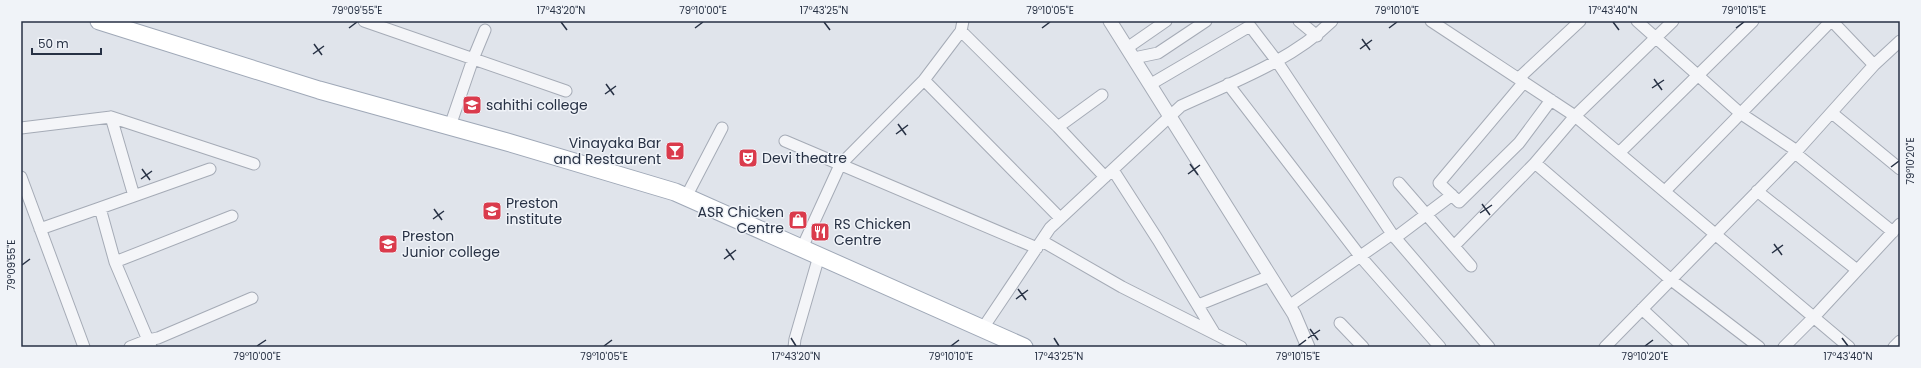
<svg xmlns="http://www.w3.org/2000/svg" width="1921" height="368" viewBox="0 0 1921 368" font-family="Poppins,sans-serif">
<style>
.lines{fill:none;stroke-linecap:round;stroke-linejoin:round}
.minor-casing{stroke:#a5abb6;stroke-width:13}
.tertiary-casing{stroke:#a5abb6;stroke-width:15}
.primary-casing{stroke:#9fa8b7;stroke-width:19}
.minor{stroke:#f4f5f8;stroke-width:11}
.tertiary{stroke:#f4f5f8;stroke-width:13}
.primary{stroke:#fff;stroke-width:17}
.ticks{fill:none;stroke:#273144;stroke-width:1.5}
.labels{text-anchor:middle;stroke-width:3;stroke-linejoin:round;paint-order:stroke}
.poi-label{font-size:14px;fill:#273144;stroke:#f0f3f8;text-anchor:start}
.neatline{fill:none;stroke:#273144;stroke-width:1.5}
.ticks-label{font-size:10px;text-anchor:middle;fill:#273144}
</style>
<rect width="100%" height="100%" fill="#e0e4eb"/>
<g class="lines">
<!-- minor casing -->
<g class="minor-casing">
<path id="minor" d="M 364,21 L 566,91
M 1299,21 L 1317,36
M 1431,21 L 1575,116 L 1849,347
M 1637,21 L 1740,113 L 1794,149 L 1795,153 L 1893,232
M 1832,21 L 1874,65
M 961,31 L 1058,127 L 1105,177
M 1127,48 L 1166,21
M 1134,58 L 1158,53 L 1206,21
M 1519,78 L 1580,21
M 924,80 L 1060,218
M 1524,82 L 1439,183 L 1459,202 L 1519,143 L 1551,100
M 1151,84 L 1250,26 L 1276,60 L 1392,234 L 1489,347
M 1228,84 L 1360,256 L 1440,347
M 1832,113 L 1900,169
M 111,117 L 134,196
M 450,126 L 473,59 L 485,30
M 1058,127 L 1102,95
M 21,128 L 111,117 L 254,164
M 785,141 L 1037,248
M 1619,153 L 1753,21
M 1535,163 L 1575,116 L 1673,21
M 1113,170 L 1158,240 L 1215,334
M 21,177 L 84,347
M 1399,183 L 1471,266
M 1665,191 L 1831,21
M 1757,191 L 1857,270
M 686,197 L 722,128
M 100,208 L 210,169
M 40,229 L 100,208 L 115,262 L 148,340 L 158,338 L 252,298
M 1395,238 L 1452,195
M 1042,241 L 1122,287 L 1241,347
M 1454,246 L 1535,163 L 1670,279 L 1759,347
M 802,248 L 840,165 L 924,80 L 961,31 L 963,21
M 115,262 L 232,216
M 1198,305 L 1270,276
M 1289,306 L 1392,234
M 1642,309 L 1683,347
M 1340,323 L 1363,347
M 983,328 L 1050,228 L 1181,106 C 1233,82 1291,61 1332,21
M 130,347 L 148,340 L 151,347
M 794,347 L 795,339 L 819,256
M 1605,347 L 1795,153 L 1874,65 L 1900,41
M 1784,347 L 1814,317 L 1900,224
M 1894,347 L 1900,341"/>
</g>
<!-- tertiary casing -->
<g class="tertiary-casing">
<path id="tertiary" d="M 1110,21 L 1294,314 L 1308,347"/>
</g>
<!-- primary casing -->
<g class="primary-casing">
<path id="primary" d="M 99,21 L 319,90 L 507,142 L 675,192 L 1024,347"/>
</g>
<!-- minor -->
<use href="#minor" class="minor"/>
<!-- tertiary -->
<use href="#tertiary" class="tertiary"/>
<!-- primary -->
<use href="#primary" class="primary"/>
</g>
<!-- ticks -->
<path class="ticks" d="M 561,22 L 567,30M 824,22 L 830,30M 1613,22 L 1619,30M 349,28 L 357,22M 695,28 L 703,22M 1042,28 L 1050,22M 1389,28 L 1397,22M 1736,28 L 1744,22M 1362,39 L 1370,50M 314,44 L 322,55M 1360,49 L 1372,40M 313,54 L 324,46M 1654,79 L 1662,90M 606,84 L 614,95M 1652,88 L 1664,80M 605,94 L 616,86M 898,124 L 906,135M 896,134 L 908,125M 1190,164 L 1198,175M 1891,167 L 1899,161M 142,169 L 150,180M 1188,174 L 1200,165M 141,179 L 152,171M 1482,204 L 1490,215M 434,209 L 442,220M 1480,213 L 1492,205M 433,219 L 444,211M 1774,244 L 1782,255M 726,249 L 734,260M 1772,253 L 1783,245M 724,259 L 736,250M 22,265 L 30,259M 1018,289 L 1026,300M 1016,299 L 1028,290M 1310,329 L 1318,340M 791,338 L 796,346M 1054,338 L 1059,346M 1308,338 L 1320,330M 1842,338 L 1848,346M 257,346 L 266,340M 604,346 L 612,340M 951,346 L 959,340M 1298,346 L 1306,340M 1645,346 L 1653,340"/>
<!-- icons -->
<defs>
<g id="university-square" transform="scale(1)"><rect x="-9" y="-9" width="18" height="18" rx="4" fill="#da3b4c" stroke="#f0f3f8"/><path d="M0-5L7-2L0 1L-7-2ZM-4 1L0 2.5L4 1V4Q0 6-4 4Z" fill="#fff"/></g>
<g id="bar-square" transform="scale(1)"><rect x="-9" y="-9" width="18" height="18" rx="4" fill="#da3b4c" stroke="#f0f3f8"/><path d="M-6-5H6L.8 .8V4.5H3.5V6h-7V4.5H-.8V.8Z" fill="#fff"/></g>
<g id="theatre-square" transform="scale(1)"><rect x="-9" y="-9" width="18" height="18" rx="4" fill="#da3b4c" stroke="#f0f3f8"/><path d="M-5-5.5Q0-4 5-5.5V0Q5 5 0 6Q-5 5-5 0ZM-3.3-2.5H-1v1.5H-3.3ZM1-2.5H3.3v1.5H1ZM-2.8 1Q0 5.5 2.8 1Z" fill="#fff"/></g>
<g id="shop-square" transform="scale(1)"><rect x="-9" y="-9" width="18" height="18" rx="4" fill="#da3b4c" stroke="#f0f3f8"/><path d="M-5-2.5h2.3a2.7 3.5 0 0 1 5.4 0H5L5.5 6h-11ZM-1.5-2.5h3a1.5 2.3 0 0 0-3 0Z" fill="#fff"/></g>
<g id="restaurant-square" transform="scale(1)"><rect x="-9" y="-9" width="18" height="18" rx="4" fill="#da3b4c" stroke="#f0f3f8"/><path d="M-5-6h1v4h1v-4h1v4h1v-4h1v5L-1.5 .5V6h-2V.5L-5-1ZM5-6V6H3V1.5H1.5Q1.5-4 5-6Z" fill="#fff"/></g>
</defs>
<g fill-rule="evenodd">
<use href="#university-square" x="472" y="105"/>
<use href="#bar-square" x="675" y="151"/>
<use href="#theatre-square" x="748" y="158"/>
<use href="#university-square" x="492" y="211"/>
<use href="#shop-square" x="798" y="220"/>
<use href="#restaurant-square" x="820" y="232"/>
<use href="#university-square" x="388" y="244"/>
</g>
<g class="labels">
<!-- poi labels -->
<g class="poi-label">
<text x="486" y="110">sahithi college</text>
<text x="661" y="148" text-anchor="end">Vinayaka Bar<tspan x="661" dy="16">and Restaurent</tspan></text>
<text x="762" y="163">Devi theatre</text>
<text x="506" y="208">Preston<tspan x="506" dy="16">institute</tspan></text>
<text x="784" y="217" text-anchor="end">ASR Chicken<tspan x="784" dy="16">Centre</tspan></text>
<text x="834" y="229">RS Chicken<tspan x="834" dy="16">Centre</tspan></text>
<text x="402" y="241">Preston<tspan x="402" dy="16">Junior college</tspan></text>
</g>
</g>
<!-- border -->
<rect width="1921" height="368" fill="none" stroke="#f0f3f8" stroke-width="44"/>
<!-- scale -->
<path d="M32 48v6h69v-6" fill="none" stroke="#273144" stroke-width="2"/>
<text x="38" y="48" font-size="12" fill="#273144" stroke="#f0f3f8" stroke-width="3" paint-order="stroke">50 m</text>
<rect x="22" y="22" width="1877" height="324" class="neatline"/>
<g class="ticks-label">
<text x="357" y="14">79°09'55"E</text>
<text x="561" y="14">17°43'20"N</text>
<text x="703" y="14">79°10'00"E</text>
<text x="824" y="14">17°43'25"N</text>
<text x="1050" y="14">79°10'05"E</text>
<text x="1397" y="14">79°10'10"E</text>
<text x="1613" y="14">17°43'40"N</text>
<text x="1744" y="14">79°10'15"E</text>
<text transform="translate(1910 161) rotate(-90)" y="4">79°10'20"E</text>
<text transform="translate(11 265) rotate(-90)" y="4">79°09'55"E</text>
<text x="257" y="360">79°10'00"E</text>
<text x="604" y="360">79°10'05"E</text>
<text x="796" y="360">17°43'20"N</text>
<text x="951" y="360">79°10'10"E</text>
<text x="1059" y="360">17°43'25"N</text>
<text x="1298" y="360">79°10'15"E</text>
<text x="1645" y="360">79°10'20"E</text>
<text x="1848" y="360">17°43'40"N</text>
</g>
</svg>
